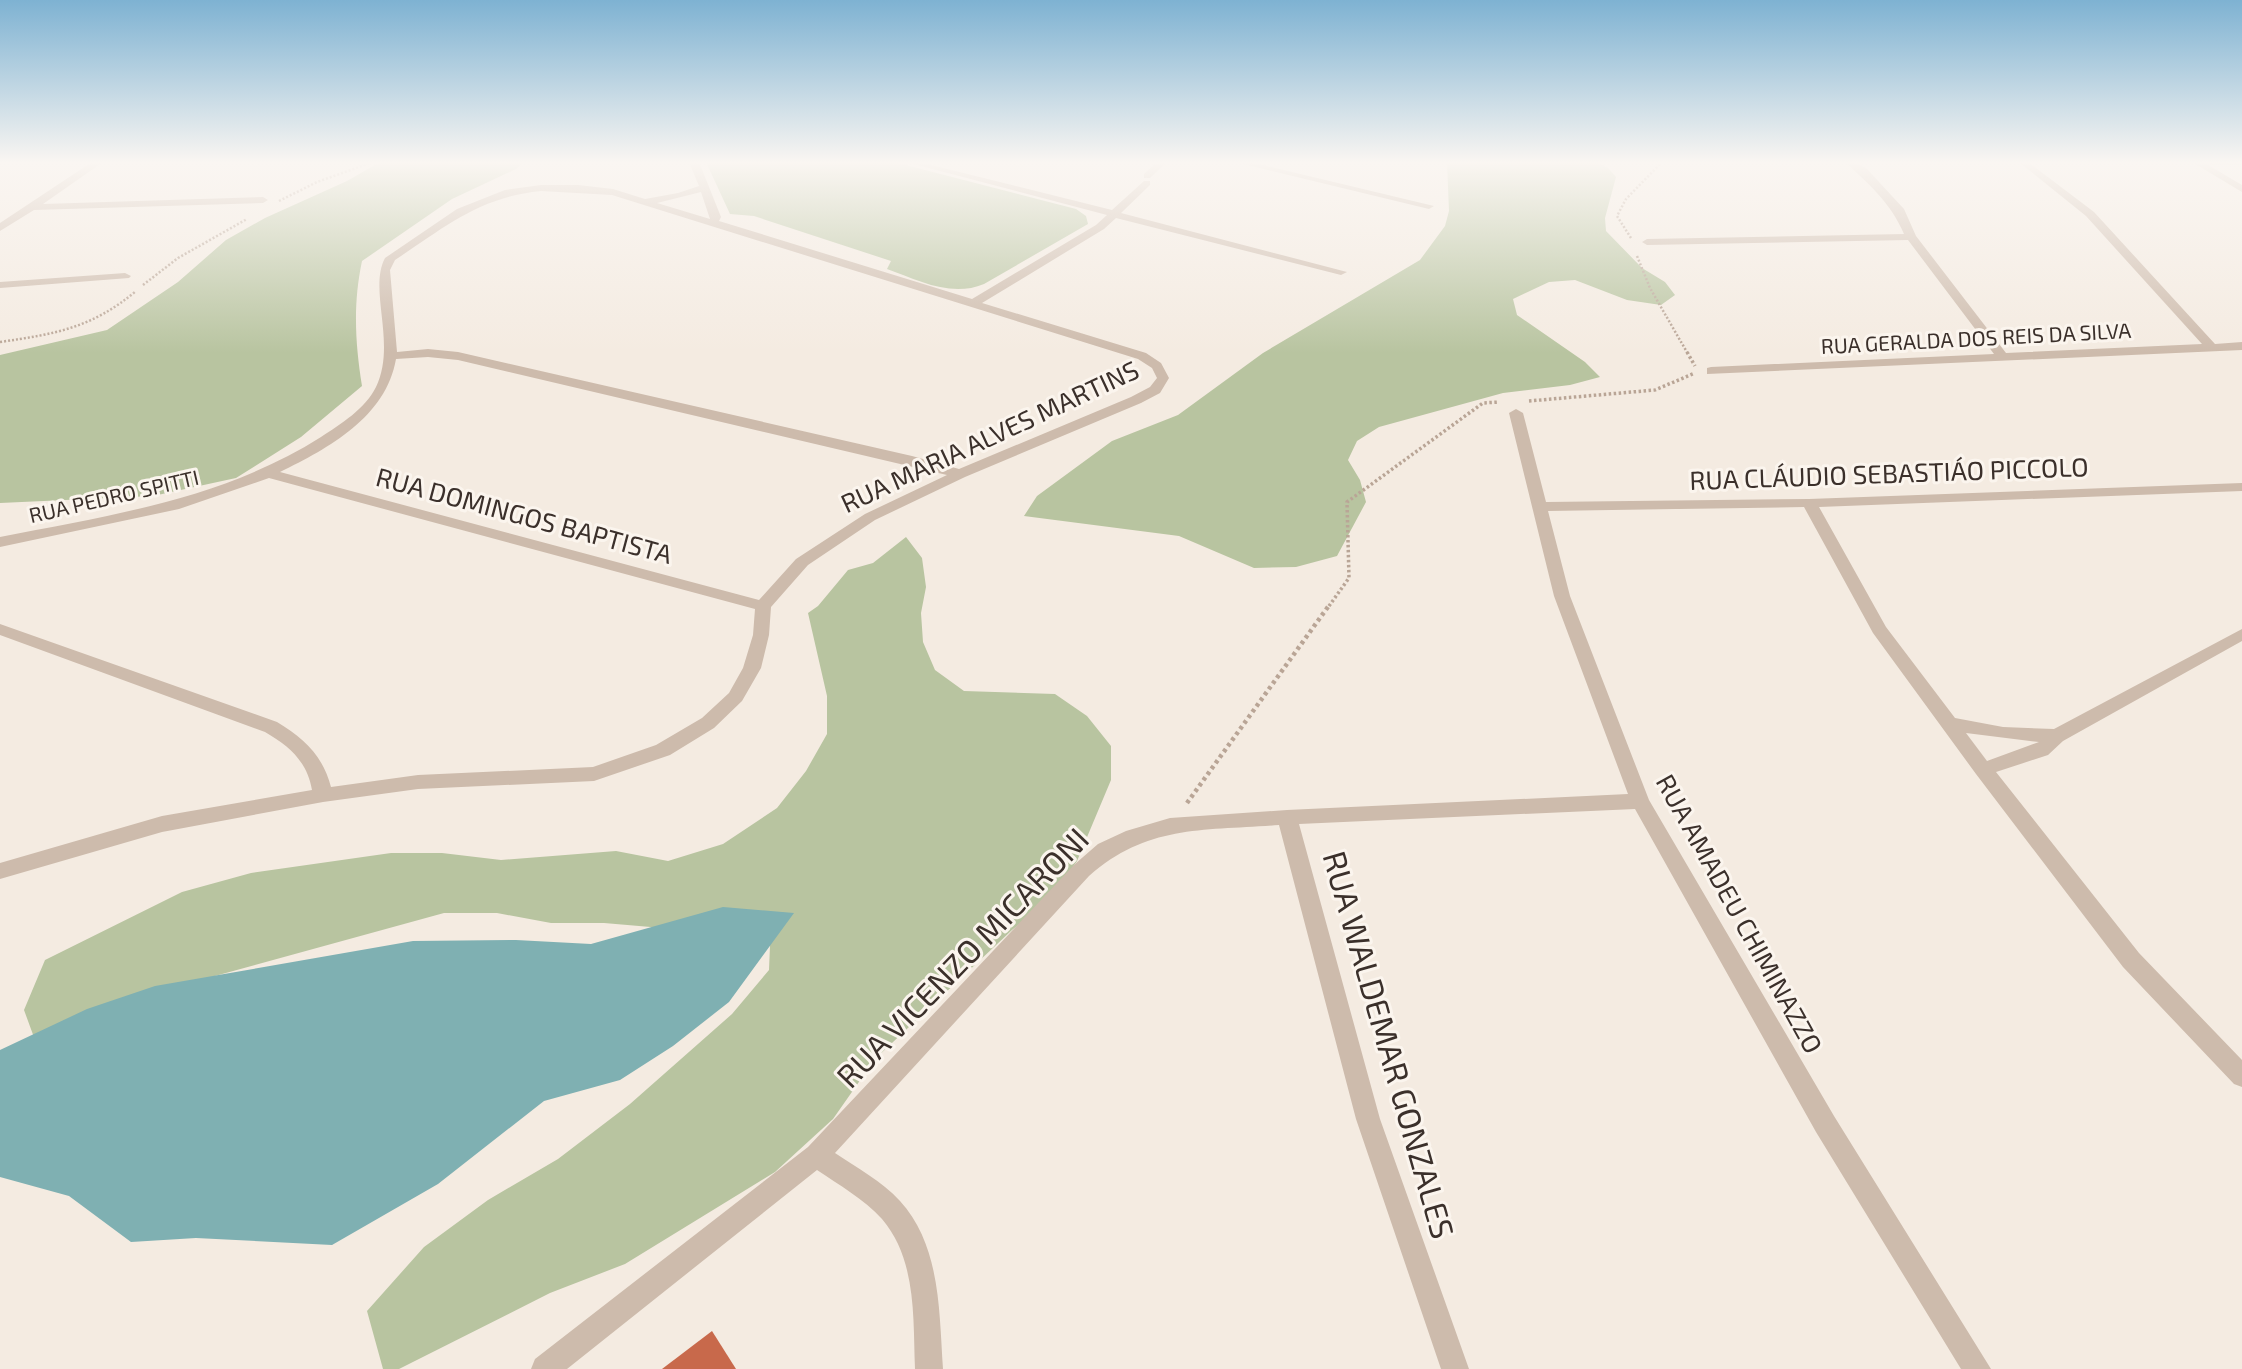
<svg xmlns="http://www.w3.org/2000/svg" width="2242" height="1369" viewBox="0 0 2242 1369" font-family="'Exo 2',sans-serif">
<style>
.green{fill:#b8c4a0}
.water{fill:#7fb0b2}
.building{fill:#c8694b}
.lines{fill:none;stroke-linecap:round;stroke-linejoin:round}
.path-far2{stroke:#b9a596;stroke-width:2.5;stroke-dasharray:2 2;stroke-linecap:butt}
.path-far1{stroke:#b9a596;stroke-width:3.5;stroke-dasharray:2.5 2.5;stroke-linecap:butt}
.path{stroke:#b9a596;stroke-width:4.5;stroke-dasharray:3.5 3.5;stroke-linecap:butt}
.minor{fill:#cdbbac;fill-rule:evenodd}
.labels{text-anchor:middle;stroke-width:6;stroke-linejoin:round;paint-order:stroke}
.far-street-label{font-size:21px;fill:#3b302b;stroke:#fbf5ee}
.street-label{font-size:26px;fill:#3b302b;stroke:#fbf5ee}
.near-street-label{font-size:32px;fill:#3b302b;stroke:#fbf5ee}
</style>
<rect width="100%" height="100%" fill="#f4ebe1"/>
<!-- green -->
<path class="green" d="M 380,162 L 524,162 L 516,169 L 452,199 L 362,261 C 353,304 355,342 362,386 L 301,437 L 236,478 L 153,496 L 0,503 L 0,355 L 107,330 L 178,282 L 226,240 L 265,218 L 347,181 Z
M 706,162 L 894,162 L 1076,209 L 1086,216 L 1088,224 L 984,284 C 951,298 918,280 887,269 L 891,261 L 754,216 L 730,214 Z
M 1447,162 L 1597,162 L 1608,168 L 1616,177 L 1605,218 L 1606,231 L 1642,268 L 1665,282 L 1675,295 L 1661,305 L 1627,300 L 1575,280 L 1549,282 L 1513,299 L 1517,315 L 1585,362 L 1600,377 L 1570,385 L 1503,393 L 1379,427 L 1357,441 L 1348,460 L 1360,480 L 1366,502 L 1337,556 L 1296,567 L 1254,568 L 1179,536 L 1024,516 L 1037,496 L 1112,441 L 1178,415 L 1263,353 L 1420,260 L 1445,226 L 1449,211 Z
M 906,537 L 922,558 L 926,587 L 921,613 L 923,642 L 935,670 L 964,691 L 1055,694 L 1087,716 L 1111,746 L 1111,780 L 1077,861 L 1051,899 L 1012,930 L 875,1059 L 833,1119 L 775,1172 L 625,1264 L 550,1293 L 399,1369 L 383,1369 L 367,1311 L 424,1247 L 488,1200 L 558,1159 L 630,1104 L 732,1014 L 769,970 L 771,921 L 674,929 L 604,923 L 551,923 L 497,913 L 444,913 L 182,985 L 39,1051 L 24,1010 L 45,960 L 182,892 L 251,873 L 391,853 L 442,853 L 501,860 L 616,851 L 668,861 L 723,844 L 777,808 L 806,771 L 827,734 L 827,696 L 808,613 L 818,606 L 848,570 L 873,563 Z"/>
<!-- water -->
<path class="water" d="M 723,907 L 794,913 L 729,1002 L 673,1046 L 620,1080 L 544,1101 L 438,1184 L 332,1245 L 196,1238 L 131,1242 L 69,1196 L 0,1177 L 0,1050 L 87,1009 L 155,986 L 413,941 L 516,940 L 591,944 Z"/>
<!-- building -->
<path class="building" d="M 712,1331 L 736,1369 L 662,1369 Z"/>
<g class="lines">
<!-- path-far2 -->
<path class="path-far2" d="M 279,201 L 317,182 L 373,162
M 1631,238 L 1617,216 L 1626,199 L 1662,162
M 1637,256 L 1650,288 L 1688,354
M 143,285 L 178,258 L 247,219
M 0,342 C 55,334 92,328 136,291"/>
<!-- path-far1 -->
<path class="path-far1" d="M 1687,352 L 1695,366
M 1529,401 L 1655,390 L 1695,373
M 1329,606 L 1349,578 L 1347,502 L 1483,403 L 1499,402"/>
<!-- path -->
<path class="path" d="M 1187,803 L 1330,604"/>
<!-- minor -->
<path class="minor" d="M 92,162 L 103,162 L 43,204 L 263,197 L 268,200 L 263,203 L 34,210 L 0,231 L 0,223 Z
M 689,162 L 699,162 L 721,217 L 719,221 L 972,299 L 1096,225 L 1107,215 L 906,162 L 919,162 L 1112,210 L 1144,181 L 1150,181 L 1150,185 L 1121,213 L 1347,272 L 1341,275 L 1116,218 L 1104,229 L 982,303 L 1146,353 L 1161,363 L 1169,378 L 1160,393 L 1141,403 L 965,477 L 875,520 L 808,565 L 771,607 L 769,635 L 761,668 L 742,701 L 714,728 L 670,755 L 594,781 L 418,789 L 323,802 L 162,832 L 0,879 L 0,863 L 162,816 L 312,790 C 307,761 289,746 265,732 L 0,635 L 0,624 L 277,722 C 304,738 323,756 331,787 L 418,775 L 593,767 L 656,745 L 702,718 L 729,693 L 743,668 L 753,635 L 755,609 L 269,478 L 179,509 L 0,547 L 0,537 C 112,515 223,499 321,437 C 341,424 365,409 376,387 C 397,343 368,290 385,258 L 457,209 L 505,190 L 541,185 L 578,185 L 613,189 L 645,199 L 678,193 L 699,186 ZM 541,191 L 612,195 L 1138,359 L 1152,368 L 1157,378 L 1150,387 L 1131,397 L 959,469 L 912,456 L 458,352 L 428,349 L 397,352 L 390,270 L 395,260 C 445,227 479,197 541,191 ZM 701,192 L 710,219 L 657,203 ZM 428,357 L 458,360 L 947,475 L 865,514 L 796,559 L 759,600 L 280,472 C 329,448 386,417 396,359 Z
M 1157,162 L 1167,162 L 1150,178 L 1144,178 L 1144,174 Z
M 1235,162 L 1250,162 L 1434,206 L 1429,209 Z
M 1845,162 L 1856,162 L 1867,169 L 1904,209 L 1916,236 L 2006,353 L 2202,344 L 2086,216 L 2019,162 L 2028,162 L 2094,212 L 2215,344 L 2242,342 L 2242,350 L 1707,374 L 1707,368 L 1711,367 L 1994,354 L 1908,240 L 1647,245 L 1642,242 L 1647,239 L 1904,234 C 1891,203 1869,184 1845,162 Z
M 2192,162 L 2242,162 L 2242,165 L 2208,165 L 2242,185 L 2242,192 Z
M 125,273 L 131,276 L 129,278 L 0,288 L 0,282 Z
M 1516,409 L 1523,413 L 1546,502 L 1809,499 L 2242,483 L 2242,491 L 1819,507 L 1886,627 L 1955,718 L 2003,727 L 2054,729 L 2242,629 L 2242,641 L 2063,741 L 2048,755 L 1996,772 L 2139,953 L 2242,1060 L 2242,1087 L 2234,1084 L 2123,967 L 1976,774 L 1873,633 L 1804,507 L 1548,511 L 1570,596 L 1649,800 L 1834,1116 L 1991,1369 L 1961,1369 L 1816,1132 L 1635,809 L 1299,824 L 1380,1119 L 1469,1369 L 1441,1369 L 1356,1119 L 1279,825 C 1205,831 1148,824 1089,876 L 835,1153 C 857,1168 882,1181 900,1201 C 941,1246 939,1312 943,1369 L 915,1369 C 913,1319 917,1260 882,1219 C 864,1199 839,1185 817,1170 L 567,1369 L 531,1369 L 535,1359 L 808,1147 L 1075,864 L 1098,844 L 1126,831 L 1170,818 L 1287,810 L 1628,794 L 1554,596 L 1509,413 ZM 1966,733 L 2039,742 L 1987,761 Z"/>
</g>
<!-- sky -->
<linearGradient id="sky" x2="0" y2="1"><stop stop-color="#7eb2d2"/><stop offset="0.46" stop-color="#faf6f2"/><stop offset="1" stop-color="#faf6f2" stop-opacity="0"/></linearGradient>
<rect width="2242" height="353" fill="url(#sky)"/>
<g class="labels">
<!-- far-street labels -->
<g class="far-street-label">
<text transform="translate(1976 339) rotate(-3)" y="7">RUA GERALDA DOS REIS DA SILVA</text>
<text transform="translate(114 497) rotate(-13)" y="7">RUA PEDRO SPITTI</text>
</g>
<!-- street labels -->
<g class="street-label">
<text transform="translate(990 437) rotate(-25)" y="9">RUA MARIA ALVES MARTINS</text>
<text transform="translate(1889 474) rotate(-2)" y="9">RUA CLÁUDIO SEBASTIÁO PICCOLO</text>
<text transform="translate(524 516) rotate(15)" y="9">RUA DOMINGOS BAPTISTA</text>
<text transform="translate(1739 914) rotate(61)" y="9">RUA AMADEU CHIMINAZZO</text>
</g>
<!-- near-street labels -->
<g class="near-street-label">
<text transform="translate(963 958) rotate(-46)" y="11">RUA VICENZO MICARONI</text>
<text transform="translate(1388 1045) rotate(74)" y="11">RUA WALDEMAR GONZALES</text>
</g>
</g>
</svg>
